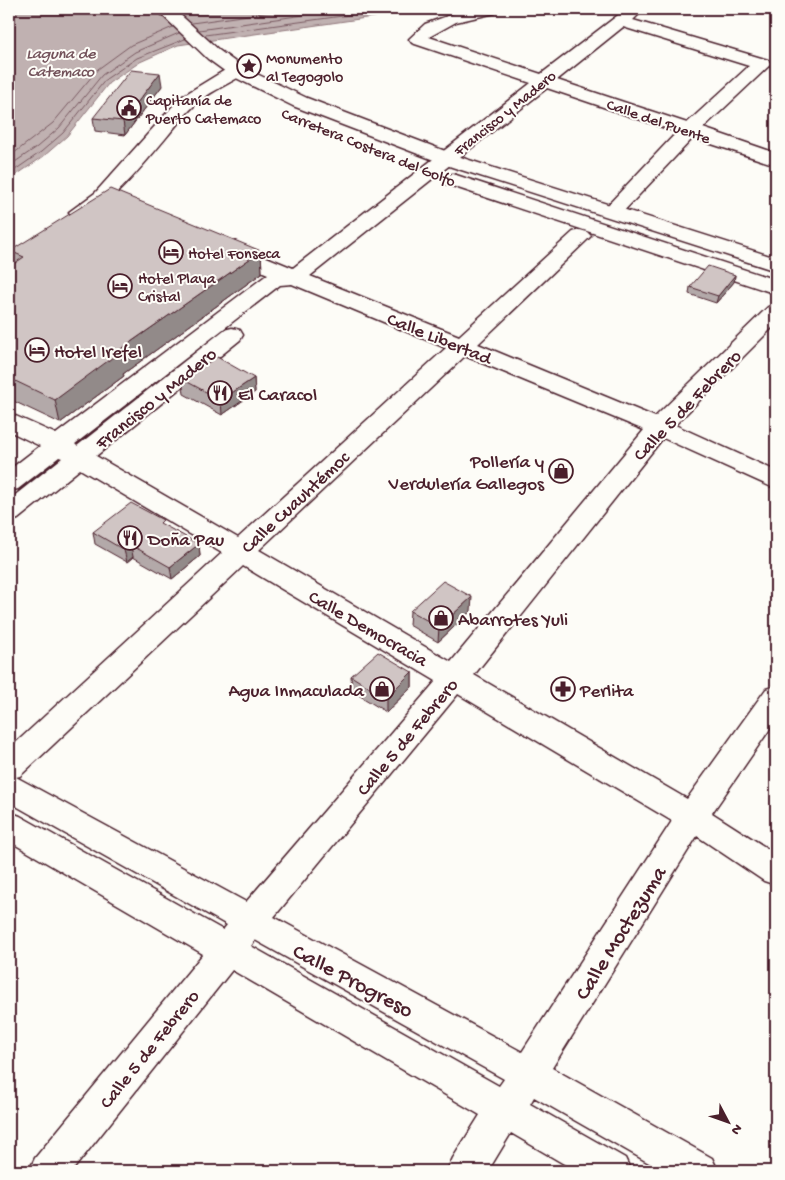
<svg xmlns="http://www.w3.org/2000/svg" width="785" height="1180" viewBox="0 0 785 1180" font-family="'Gochi Hand',sans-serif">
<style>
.water{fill:#c0b1b1;stroke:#91777b}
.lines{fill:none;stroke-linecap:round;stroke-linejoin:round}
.shore{stroke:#795961;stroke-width:1}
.minor-casing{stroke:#4a1f2b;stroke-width:3}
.major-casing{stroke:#4a1f2b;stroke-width:3}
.minor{fill:#fdfcf7;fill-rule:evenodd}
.major{fill:#fdfcf7;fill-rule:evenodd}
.wall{fill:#b3a9a9;stroke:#4a1f2b}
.shaded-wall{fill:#928a89;stroke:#4a1f2b}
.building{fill:#d0c5c4;stroke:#4a1f2b}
.labels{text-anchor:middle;stroke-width:4;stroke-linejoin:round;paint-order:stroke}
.far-water-label{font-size:16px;font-style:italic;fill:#73525a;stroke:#fdfcf7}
.far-poi-label{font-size:16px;fill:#4a1f2b;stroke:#fdfcf7;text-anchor:start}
.far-street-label{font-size:16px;fill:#4a1f2b;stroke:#fdfcf7}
.street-label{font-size:19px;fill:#4a1f2b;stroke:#fdfcf7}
.poi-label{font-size:19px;fill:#4a1f2b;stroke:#fdfcf7;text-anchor:start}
.near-street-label{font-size:22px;fill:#4a1f2b;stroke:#fdfcf7}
</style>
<rect width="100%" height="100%" fill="#fdfcf7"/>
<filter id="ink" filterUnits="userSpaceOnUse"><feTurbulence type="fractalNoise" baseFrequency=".02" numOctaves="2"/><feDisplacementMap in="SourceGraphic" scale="10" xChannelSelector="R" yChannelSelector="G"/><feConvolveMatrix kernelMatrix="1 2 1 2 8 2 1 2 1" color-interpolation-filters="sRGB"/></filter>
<g filter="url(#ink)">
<!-- water -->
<path class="water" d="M 9,9 L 429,9 L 178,45 L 140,62 L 109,83 L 67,136 L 44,156 L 9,180 Z"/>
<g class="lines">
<!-- shore -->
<path class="shore" d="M 192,23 L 291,9
M 199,30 L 346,9
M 205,35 L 393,9
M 9,157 L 53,123 L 98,69 L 131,45 L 173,27
M 9,166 L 37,147 L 59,128 L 102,75 L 135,52 L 179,33
M 9,174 L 41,152 L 63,133 L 106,79 L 137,58 L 185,39"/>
<!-- minor casing -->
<g class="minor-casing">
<path id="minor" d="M 467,9 L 497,9 L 495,13 L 456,22 L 429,37 L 541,74 L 626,9 L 644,9 L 633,20 L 768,60 L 771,64 L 703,128 L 776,153 L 776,165 L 693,138 L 620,215 L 613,217 L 606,215 L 603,211 L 606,207 L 677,132 L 547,88 L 310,276 L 459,336 L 573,232 L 580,230 L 587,232 L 591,236 L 587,240 L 478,344 L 655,417 L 768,307 L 776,305 L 776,324 L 675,425 L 776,471 L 776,489 L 663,438 L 474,675 L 687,799 L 766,689 L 776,686 L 776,720 L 712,813 L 776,854 L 776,885 L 764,881 L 697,836 L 552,1068 L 712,1158 L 718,1171 L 663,1171 L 534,1097 L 530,1104 L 625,1158 L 631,1171 L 576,1171 L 511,1133 L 488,1171 L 447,1171 L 453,1158 L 480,1115 L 232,970 L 72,1171 L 29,1171 L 35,1158 L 203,954 L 9,841 L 9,812 L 20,816 L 223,930 L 227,925 L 9,802 L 9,749 L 222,553 L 80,469 L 18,519 L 9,522 L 9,500 L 62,458 L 59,457 L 18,489 L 9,491 L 9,470 L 40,446 L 9,431 L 9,413 L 56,434 L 268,274 L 219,254 L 216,249 L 219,244 L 227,243 L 235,244 L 293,268 L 531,83 L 412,43 L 409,39 L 425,24 ZM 623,27 L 749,66 L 687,123 L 557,80 ZM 292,284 L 446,348 L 238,538 L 96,456 L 240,340 L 243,335 L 240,330 L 232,328 L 224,330 L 77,446 L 75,444 L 280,285 ZM 465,356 L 644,430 L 451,662 L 259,550 ZM 243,566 L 436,681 L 246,902 L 16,777 L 20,776 ZM 458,694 L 672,821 L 522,1052 L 274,917 ZM 255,940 L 504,1079 L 499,1086 L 251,946 Z
M 236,66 L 242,67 L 245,71 L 242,75 C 227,85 207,93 194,106 C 169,129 105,225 72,216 L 69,212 L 95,193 L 181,97 L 230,67 Z"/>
</g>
<!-- major casing -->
<g class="major-casing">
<path id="major" d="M 156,9 L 174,9 L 220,51 L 242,67 L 307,98 L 466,159 L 776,258 L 776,271 L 452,167 L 293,106 L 230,75 L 208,59 Z
M 453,174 L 776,280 L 776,294 L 446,184 L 443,180 L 446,176 Z"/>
</g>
<!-- minor -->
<use href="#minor" class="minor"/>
<!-- major -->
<use href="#major" class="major"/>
</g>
<!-- wall -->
<path class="wall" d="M 162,86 L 125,135 L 95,131 L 93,118 Z
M 10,251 L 261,251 L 262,273 L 123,374 L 124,376 L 60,423 L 9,399 L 9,267 L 13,265 Z
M 735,275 L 734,282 L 716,303 L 689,294 L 690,287 Z
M 254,378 L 255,392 L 222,415 L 184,394 L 182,379 Z
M 93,532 L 199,544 L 200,556 L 172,579 L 133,557 L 127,562 L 95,544 Z
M 410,611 L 471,611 L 438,642 L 409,625 Z
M 412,672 L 412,687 L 386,712 L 352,691 L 351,676 Z"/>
<!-- shaded-wall -->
<path class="shaded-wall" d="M 160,73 L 162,86 L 125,135 L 123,121 Z
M 261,251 L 262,273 L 123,374 L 124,376 L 60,423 L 55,400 L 118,351 Z
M 735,275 L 734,282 L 716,303 L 718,296 Z
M 254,378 L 255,392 L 222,415 L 221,400 Z
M 199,544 L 200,556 L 172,579 L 170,567 Z
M 131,545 L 133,557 L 127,562 L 124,550 Z
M 472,597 L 471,611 L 438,642 L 439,627 Z
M 412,672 L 412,687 L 386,712 L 386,698 Z"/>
<!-- building -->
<path class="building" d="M 131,70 L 160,73 L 123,121 L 93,118 Z
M 110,189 L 261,251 L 118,351 L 120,352 L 55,400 L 9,378 L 9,267 L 24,257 L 10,251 Z
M 708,266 L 735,275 L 718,296 L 690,287 Z
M 217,357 L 254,378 L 221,400 L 182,379 Z
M 131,503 L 163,520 L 160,523 L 199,544 L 170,567 L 131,545 L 124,550 L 93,532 Z
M 443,581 L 472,597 L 439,627 L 410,611 Z
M 378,652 L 412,672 L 386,698 L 351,676 Z"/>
</g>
<!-- icons -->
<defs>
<g id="sight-ring" transform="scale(1.25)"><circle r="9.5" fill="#fdfcf7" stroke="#4a1f2b" stroke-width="1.5"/><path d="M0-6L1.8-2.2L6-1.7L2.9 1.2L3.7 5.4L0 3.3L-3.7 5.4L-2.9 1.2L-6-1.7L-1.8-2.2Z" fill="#4a1f2b"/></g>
<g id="civic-ring" transform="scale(1.25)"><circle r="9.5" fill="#fdfcf7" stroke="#4a1f2b" stroke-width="1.5"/><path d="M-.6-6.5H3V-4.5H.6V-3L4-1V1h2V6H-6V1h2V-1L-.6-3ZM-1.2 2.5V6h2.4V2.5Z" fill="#4a1f2b"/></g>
<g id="hotel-ring" transform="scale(1.25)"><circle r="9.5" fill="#fdfcf7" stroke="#4a1f2b" stroke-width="1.5"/><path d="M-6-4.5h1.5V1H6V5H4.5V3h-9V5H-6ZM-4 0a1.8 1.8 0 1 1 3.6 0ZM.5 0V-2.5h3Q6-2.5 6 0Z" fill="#4a1f2b"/></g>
<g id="restaurant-ring" transform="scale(1.25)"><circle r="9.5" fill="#fdfcf7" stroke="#4a1f2b" stroke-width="1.5"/><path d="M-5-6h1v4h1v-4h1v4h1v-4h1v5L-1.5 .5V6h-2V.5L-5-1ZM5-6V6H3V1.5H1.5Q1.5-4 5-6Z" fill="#4a1f2b"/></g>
<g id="shop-ring" transform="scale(1.25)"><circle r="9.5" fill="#fdfcf7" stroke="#4a1f2b" stroke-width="1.5"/><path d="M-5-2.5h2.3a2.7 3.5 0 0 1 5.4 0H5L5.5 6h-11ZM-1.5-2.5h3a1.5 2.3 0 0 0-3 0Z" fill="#4a1f2b"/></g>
<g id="pharmacy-ring" transform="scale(1.25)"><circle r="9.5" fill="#fdfcf7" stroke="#4a1f2b" stroke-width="1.5"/><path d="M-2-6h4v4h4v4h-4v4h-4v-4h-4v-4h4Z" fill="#4a1f2b"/></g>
</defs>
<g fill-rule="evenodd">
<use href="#sight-ring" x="249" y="66"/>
<use href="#civic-ring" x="129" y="108"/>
<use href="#hotel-ring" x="171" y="252"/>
<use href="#hotel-ring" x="120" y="286"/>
<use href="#hotel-ring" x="37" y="350"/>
<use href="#restaurant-ring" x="220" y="393"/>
<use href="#shop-ring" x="561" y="471"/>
<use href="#restaurant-ring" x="130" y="538"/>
<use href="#shop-ring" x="441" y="618"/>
<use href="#shop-ring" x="382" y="689"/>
<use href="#pharmacy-ring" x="563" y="689"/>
</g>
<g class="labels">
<!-- far-water labels -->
<g class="far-water-label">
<text x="61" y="58">Laguna de<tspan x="61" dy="18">Catemaco</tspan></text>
</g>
<!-- far-poi labels -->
<g class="far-poi-label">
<text x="266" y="63">Monumento<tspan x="266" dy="18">al Tegogolo</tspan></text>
<text x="146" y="105">Capitanía de<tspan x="146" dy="18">Puerto Catemaco</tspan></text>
<text x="188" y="258">Hotel Fonseca</text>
<text x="138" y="283">Hotel Playa<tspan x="138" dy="18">Cristal</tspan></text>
</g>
<!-- far-street labels -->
<g class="far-street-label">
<text transform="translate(504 112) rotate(-39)" y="6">Francisco y Madero</text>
<text transform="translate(659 120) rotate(19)" y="6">Calle del Puente</text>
<text transform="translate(369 146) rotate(22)" y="6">Carretera Costera del Golfo</text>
</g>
<!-- street labels -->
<g class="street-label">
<text transform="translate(440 337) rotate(22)" y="7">Calle Libertad</text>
<text transform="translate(155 397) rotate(-39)" y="7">Francisco y Madero</text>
<text transform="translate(686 404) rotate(-46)" y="7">Calle 5 de Febrero</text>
<text transform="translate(294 501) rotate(-43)" y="7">Calle Cuauhtémoc</text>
<text transform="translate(369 627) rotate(30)" y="7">Calle Democracia</text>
<text transform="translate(406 736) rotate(-50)" y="7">Calle 5 de Febrero</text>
<text transform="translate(148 1048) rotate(-51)" y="7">Calle 5 de Febrero</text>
</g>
<!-- poi labels -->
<g class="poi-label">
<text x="54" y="357">Hotel Irefel</text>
<text x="238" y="400">El Caracol</text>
<text x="544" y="467" text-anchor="end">Pollería y<tspan x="544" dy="22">Verdulería Gallegos</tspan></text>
<text x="148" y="545">Doña Pau</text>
<text x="458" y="625">Abarrotes Yuli</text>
<text x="364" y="696" text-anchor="end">Agua Inmaculada</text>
<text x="580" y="696">Perlita</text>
</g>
<!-- near-street labels -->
<g class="near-street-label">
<text transform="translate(619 932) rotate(-58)" y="8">Calle Moctezuma</text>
<text transform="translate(354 979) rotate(28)" y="8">Calle Progreso</text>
</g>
</g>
<!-- margin -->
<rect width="785" height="1180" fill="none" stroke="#fdfcf7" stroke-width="30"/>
<rect x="15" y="15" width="755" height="1150" fill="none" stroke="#4a1f2b" stroke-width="2" filter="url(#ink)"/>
<!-- north arrow -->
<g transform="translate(728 1122) rotate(131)" stroke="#fdfcf7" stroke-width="4" paint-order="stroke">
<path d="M0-4L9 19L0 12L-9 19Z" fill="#4a1f2b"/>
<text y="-8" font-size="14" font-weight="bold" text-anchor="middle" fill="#4a1f2b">N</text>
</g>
</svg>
